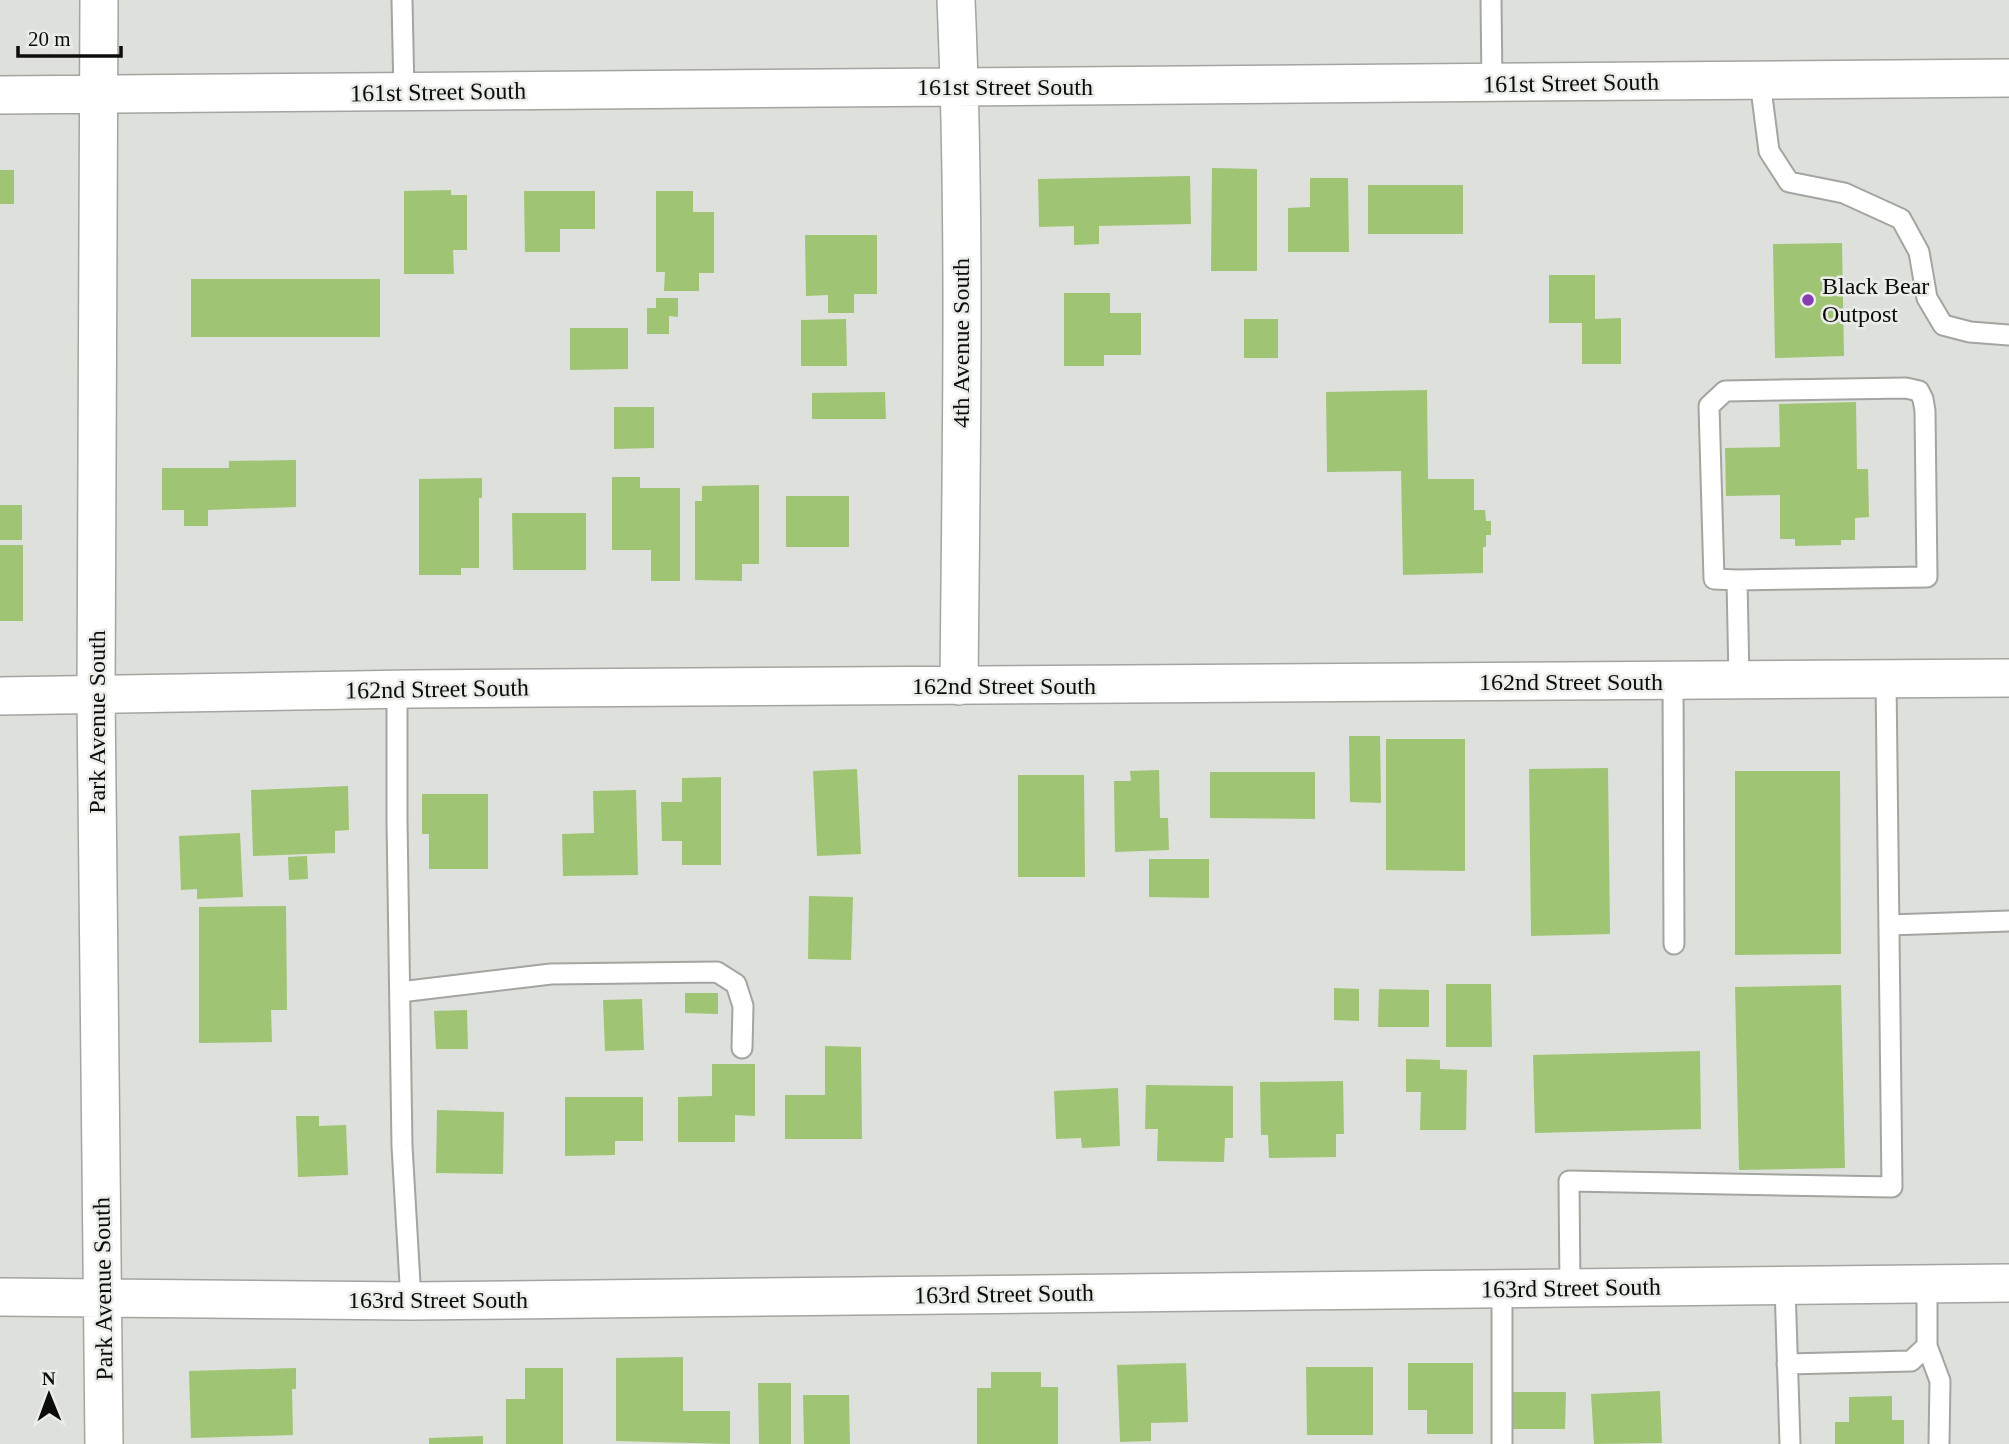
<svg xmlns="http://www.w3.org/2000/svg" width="2009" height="1444" viewBox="0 0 2009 1444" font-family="'Times New Roman',serif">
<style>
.building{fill:#9fc574}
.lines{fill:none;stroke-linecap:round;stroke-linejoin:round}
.service-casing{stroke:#a3a5a1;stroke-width:23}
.minor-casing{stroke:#a3a5a1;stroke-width:40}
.service{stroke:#fff;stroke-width:19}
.minor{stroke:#fff;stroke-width:37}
.poi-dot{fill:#843eb1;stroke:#ebede9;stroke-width:2.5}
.labels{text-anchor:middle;stroke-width:5;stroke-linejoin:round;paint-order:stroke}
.street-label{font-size:24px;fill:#0c0d0b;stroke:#ebede9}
.poi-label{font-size:24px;fill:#0c0d0b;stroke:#ebede9;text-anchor:start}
</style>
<rect width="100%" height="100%" fill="#dde0db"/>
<!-- building -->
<path class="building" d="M 1212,168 L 1257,169 L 1257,271 L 1211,271 Z
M 0,170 L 14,170 L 14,204 L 0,204 Z
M 1190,176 L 1191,224 L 1099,226 L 1099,244 L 1074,245 L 1074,226 L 1039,227 L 1038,179 Z
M 1310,178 L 1348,178 L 1349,252 L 1288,252 L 1288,208 L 1310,207 Z
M 1368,185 L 1463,185 L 1463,234 L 1368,234 Z
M 451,190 L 451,195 L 467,195 L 467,250 L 453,250 L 454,274 L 404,274 L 404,191 Z
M 524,191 L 595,191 L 595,229 L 560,229 L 560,252 L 525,252 Z
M 656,191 L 693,191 L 693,212 L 714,212 L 714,273 L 699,273 L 699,291 L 664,291 L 665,272 L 656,272 Z
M 805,235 L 877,235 L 877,294 L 854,294 L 854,313 L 828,313 L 828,295 L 806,296 Z
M 1842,243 L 1844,356 L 1775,358 L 1773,244 Z
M 1549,275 L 1595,275 L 1595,319 L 1621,318 L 1621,364 L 1582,364 L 1582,323 L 1549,323 Z
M 191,279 L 380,279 L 380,337 L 191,337 Z
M 1064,293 L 1110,293 L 1110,313 L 1141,313 L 1141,355 L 1104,355 L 1104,366 L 1064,366 Z
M 656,298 L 678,298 L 678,317 L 669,316 L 669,334 L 647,334 L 647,308 L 656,308 Z
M 846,319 L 847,366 L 801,366 L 801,320 Z
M 1244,319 L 1278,319 L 1278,358 L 1244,358 Z
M 570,328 L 628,328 L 628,369 L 570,370 Z
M 1427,390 L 1428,479 L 1474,479 L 1474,510 L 1485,510 L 1486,521 L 1491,521 L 1491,535 L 1486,535 L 1486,547 L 1483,547 L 1483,573 L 1403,575 L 1401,471 L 1327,472 L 1326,392 Z
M 885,392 L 886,419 L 812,419 L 812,393 Z
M 1856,402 L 1857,469 L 1868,469 L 1869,517 L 1855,518 L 1855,540 L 1841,540 L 1841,545 L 1795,546 L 1795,539 L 1780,539 L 1780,495 L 1726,496 L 1725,448 L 1780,447 L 1779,404 Z
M 614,407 L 654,407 L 654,448 L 614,449 Z
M 296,460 L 296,507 L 208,510 L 208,526 L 184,526 L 184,510 L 162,510 L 162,468 L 229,468 L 229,461 Z
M 612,477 L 640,477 L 640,488 L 680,488 L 680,581 L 651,581 L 651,550 L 612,550 Z
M 482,478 L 482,498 L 479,498 L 479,568 L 461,568 L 461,575 L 419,575 L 419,479 Z
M 759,485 L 759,564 L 742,564 L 742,581 L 695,580 L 695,501 L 702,501 L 702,486 Z
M 786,496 L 849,496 L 849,547 L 786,547 Z
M 0,505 L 22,505 L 22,540 L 0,540 Z
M 512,513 L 586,513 L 586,570 L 513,570 Z
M 0,545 L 23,545 L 23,621 L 0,621 Z
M 1349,736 L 1380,736 L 1381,803 L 1350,802 Z
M 1386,739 L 1465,739 L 1465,871 L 1386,870 Z
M 1608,768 L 1610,934 L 1531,936 L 1529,769 Z
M 857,769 L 861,854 L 817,856 L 813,771 Z
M 1159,770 L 1160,818 L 1168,818 L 1169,850 L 1115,852 L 1114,781 L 1131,781 L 1130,771 Z
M 1735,771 L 1840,771 L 1841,954 L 1735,955 Z
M 1210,772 L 1315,772 L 1315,819 L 1210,818 Z
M 1018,775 L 1084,775 L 1085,877 L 1018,877 Z
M 721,777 L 721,865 L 682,865 L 682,841 L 662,841 L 661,802 L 682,802 L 682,778 Z
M 348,786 L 349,830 L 335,831 L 335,853 L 253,856 L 251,790 Z
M 636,790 L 638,875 L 563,876 L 562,834 L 594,833 L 593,791 Z
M 422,794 L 488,794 L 488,869 L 429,869 L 429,834 L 422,834 Z
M 240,833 L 243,897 L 197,899 L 197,889 L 181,890 L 179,836 Z
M 307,856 L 308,879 L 289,880 L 288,857 Z
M 1149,859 L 1209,859 L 1209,898 L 1149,897 Z
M 809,896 L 853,897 L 851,960 L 808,959 Z
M 286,906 L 287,1010 L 271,1010 L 272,1042 L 199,1043 L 199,907 Z
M 1446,984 L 1491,984 L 1492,1047 L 1446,1047 Z
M 1841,985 L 1845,1168 L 1739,1170 L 1735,987 Z
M 1334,988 L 1359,989 L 1359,1021 L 1334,1020 Z
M 1379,989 L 1429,990 L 1429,1027 L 1378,1027 Z
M 685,993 L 718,993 L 718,1014 L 685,1013 Z
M 642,999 L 644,1050 L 605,1051 L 603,1000 Z
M 467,1010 L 468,1049 L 436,1049 L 434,1011 Z
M 825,1046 L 861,1047 L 862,1139 L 785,1139 L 785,1095 L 825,1095 Z
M 1700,1051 L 1701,1129 L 1535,1133 L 1533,1055 Z
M 1406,1059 L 1440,1060 L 1440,1069 L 1467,1070 L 1466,1130 L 1420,1130 L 1421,1092 L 1406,1092 Z
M 712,1064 L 755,1064 L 755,1116 L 735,1115 L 735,1142 L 678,1142 L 678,1097 L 712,1096 Z
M 1343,1081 L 1344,1134 L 1336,1134 L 1336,1157 L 1269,1158 L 1268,1135 L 1261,1135 L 1260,1082 Z
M 1146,1085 L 1233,1086 L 1233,1138 L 1225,1138 L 1224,1162 L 1157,1161 L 1158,1129 L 1145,1129 Z
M 1118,1088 L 1120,1146 L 1082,1148 L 1081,1138 L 1056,1139 L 1054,1091 Z
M 565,1097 L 643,1097 L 643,1141 L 615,1141 L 615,1155 L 565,1156 Z
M 437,1110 L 504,1112 L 503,1174 L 436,1173 Z
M 296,1116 L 319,1116 L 319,1126 L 346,1125 L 348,1175 L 298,1177 Z
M 683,1357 L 683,1411 L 730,1411 L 730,1444 L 616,1441 L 616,1358 Z
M 1186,1363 L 1188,1422 L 1151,1423 L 1151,1441 L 1120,1442 L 1117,1365 Z
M 1408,1363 L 1473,1363 L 1473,1434 L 1427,1434 L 1427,1410 L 1408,1410 Z
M 1306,1367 L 1373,1367 L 1373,1435 L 1307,1435 Z
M 296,1368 L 296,1389 L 292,1389 L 293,1435 L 191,1438 L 189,1371 Z
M 525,1368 L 563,1368 L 563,1444 L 506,1444 L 506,1399 L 525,1399 Z
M 991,1372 L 1041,1372 L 1041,1387 L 1058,1387 L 1058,1444 L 977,1444 L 977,1388 L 991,1388 Z
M 758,1383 L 791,1383 L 791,1444 L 759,1444 Z
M 1660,1391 L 1662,1443 L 1594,1444 L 1591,1394 Z
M 1513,1392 L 1566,1392 L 1565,1429 L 1512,1429 Z
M 803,1395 L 849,1395 L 850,1444 L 804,1444 Z
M 1892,1396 L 1892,1420 L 1904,1420 L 1904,1444 L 1835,1444 L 1835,1422 L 1849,1422 L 1849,1397 Z
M 483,1436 L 483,1444 L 429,1444 L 429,1438 Z"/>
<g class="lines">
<!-- service casing -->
<g class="service-casing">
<path id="service" d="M 402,0 L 404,93
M 1491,0 L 1492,84
M 1760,81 L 1769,151 L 1789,182 L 1844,193 L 1901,219 L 1919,252 L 1927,298 L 1943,325 L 1970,332 L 2009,335
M 1737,580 L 1714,579 L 1709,406 L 1725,391 L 1906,388 L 1919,391 L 1923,399 L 1925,411 L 1927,577 L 1737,580 L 1739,680
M 1673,681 L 1674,944
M 397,689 L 397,821 L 402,1146 L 411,1301
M 1889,925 L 2009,921
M 400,992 L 551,974 L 717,972 L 736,984 L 743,1006 L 742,1048
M 1785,1286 L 1790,1444
M 1570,1288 L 1569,1181 L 1892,1187 L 1886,679
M 1927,1346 L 1940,1381 L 1939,1444
M 1787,1364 L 1911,1361 L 1927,1346 L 1927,1284
M 1502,1444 L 1502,1289"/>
</g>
<!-- minor casing -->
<g class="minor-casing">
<path id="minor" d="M 99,0 L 96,696 L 104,1444
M 956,0 C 966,228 961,457 959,686
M 0,95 L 2009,78
M 0,696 L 411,689 L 2009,678
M 0,1297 L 411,1301 L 2009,1283"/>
</g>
<!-- service -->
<use href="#service" class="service"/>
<!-- minor -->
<use href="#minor" class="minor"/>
</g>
<!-- markers -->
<circle class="poi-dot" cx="1808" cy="300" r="7"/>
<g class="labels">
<!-- street labels -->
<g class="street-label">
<text transform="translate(1571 83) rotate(-1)" y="8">161st Street South</text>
<text x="1005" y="95">161st Street South</text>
<text transform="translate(438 92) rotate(-1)" y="8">161st Street South</text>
<text transform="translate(961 343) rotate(-90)" y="8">4th Avenue South</text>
<text x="1571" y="690">162nd Street South</text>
<text x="1004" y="694">162nd Street South</text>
<text transform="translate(437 689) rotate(-1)" y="8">162nd Street South</text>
<text transform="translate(97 722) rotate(-90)" y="8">Park Avenue South</text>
<text transform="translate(1571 1288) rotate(-1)" y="8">163rd Street South</text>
<text transform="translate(103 1289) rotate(-91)" y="8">Park Avenue South</text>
<text transform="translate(1004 1294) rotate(-1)" y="8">163rd Street South</text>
<text x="438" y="1308">163rd Street South</text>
</g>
<!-- poi labels -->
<g class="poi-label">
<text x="1822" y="294">Black Bear<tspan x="1822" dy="28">Outpost</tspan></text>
</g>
</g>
<!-- north arrow -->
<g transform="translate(49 1395) rotate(359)" stroke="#ebede9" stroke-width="5" paint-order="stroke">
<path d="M0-5L12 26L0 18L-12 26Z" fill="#0c0d0b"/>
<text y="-10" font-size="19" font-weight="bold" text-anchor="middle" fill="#0c0d0b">N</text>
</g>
<!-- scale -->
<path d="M18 46v10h103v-10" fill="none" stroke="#0c0d0b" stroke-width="3.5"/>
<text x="28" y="46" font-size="21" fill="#0c0d0b" stroke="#ebede9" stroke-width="5" paint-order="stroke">20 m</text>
</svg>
